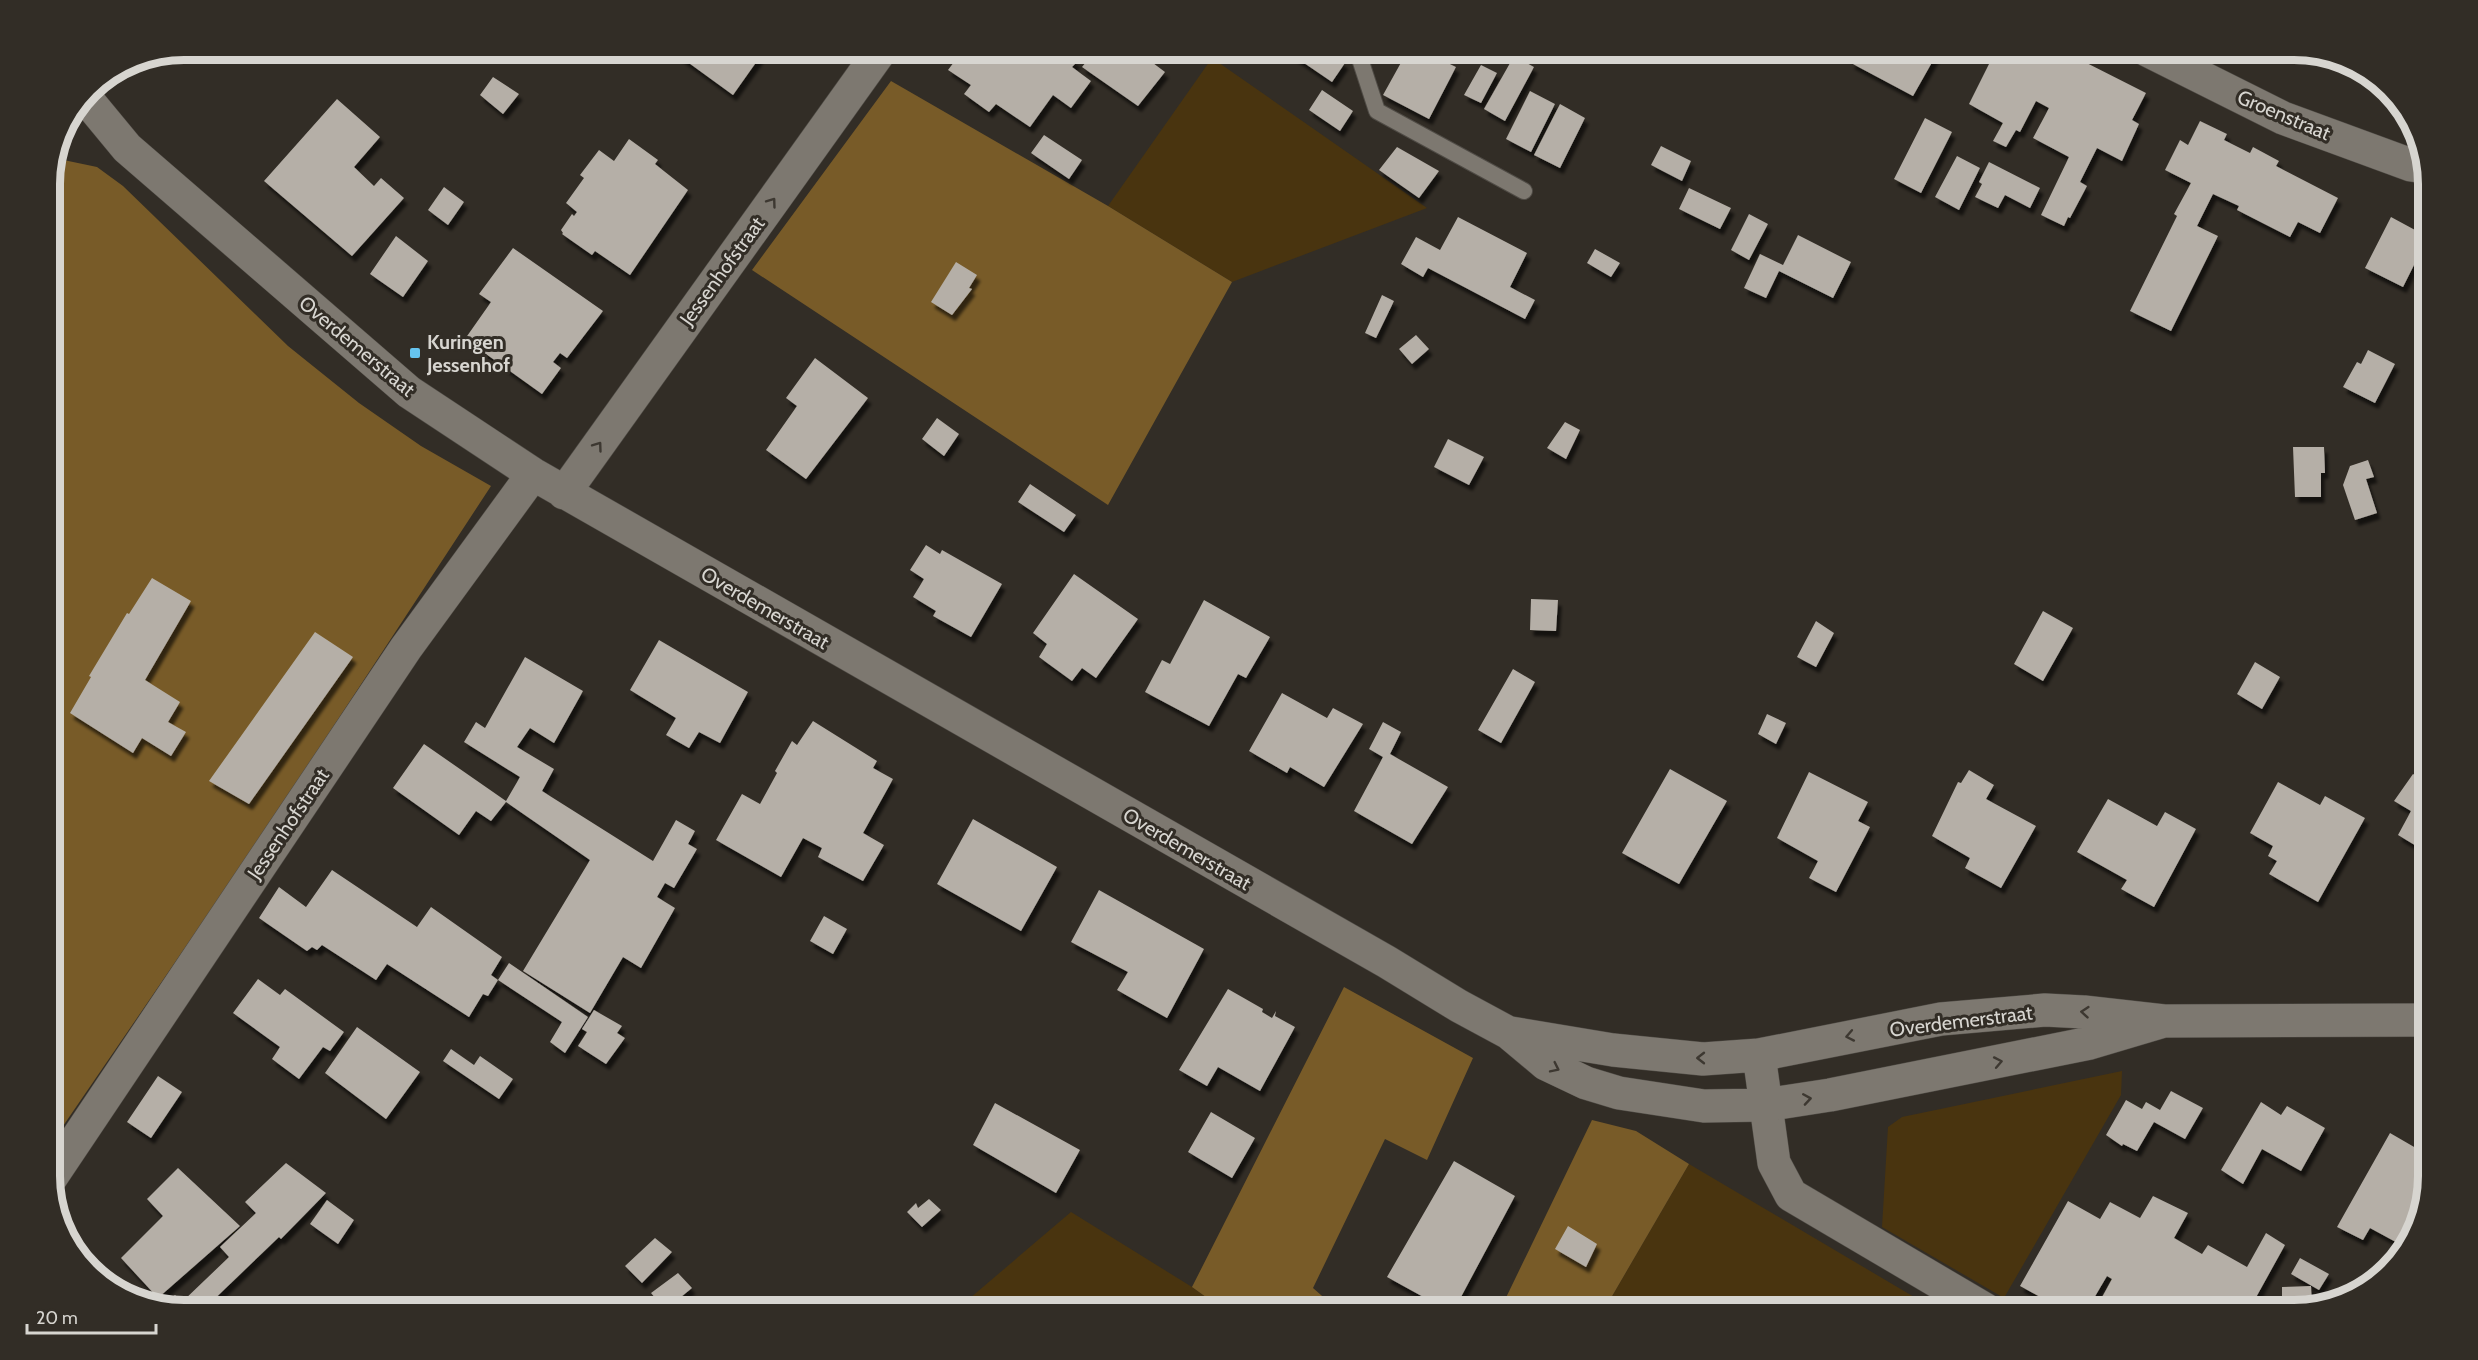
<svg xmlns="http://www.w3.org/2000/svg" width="2478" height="1360" viewBox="0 0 2478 1360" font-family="Cabin,sans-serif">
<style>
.green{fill:#49340f}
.forest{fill:#785b28}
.building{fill:#b5afa7;filter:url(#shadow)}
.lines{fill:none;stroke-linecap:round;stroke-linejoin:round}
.lane-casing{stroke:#4f4b45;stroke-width:18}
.street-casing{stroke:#4f4b45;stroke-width:34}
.lane{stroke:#7d7870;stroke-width:16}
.street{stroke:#7d7870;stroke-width:33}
.oneway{stroke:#3d3831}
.poi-dot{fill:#66c4ef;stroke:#322d26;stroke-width:2}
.labels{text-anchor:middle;stroke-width:6;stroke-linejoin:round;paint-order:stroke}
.street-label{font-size:20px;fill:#d7d5d0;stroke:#322d26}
.poi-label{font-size:20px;font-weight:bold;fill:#d7d5d0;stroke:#322d26;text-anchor:start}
.rim{fill:none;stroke:#d7d5d0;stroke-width:8}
</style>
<defs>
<filter id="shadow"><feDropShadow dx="3.5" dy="6" stdDeviation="1.5" flood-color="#0009"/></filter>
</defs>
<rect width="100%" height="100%" fill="#322d26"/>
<!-- green -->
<path class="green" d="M 1212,58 L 1427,208 L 1232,282 L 1108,206 Z
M 2122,1071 L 2121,1095 L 2004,1298 L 1882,1227 L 1888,1127 L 1902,1117 Z
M 1689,1164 L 1926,1304 L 1927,1310 L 1604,1310 Z
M 1071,1212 L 1192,1287 L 1224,1310 L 956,1310 Z"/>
<!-- forest -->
<path class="forest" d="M 891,81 L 1108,206 L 1232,282 L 1108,505 L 752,270 Z
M 54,158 L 97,167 L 123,186 L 288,346 L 359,403 L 421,446 L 491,486 L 261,837 L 50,1145 L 50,176 Z
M 1344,987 L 1473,1058 L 1427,1160 L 1385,1139 L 1313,1288 L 1338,1310 L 1224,1310 L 1192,1287 Z
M 1592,1120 L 1636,1131 L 1689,1164 L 1604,1310 L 1500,1310 Z"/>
<!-- building -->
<path class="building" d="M 671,50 L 756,50 L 762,54 L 733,95 Z
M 963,50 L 1047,50 L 1054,54 L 1057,50 L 1062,50 L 1077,62 L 1072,67 L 1091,81 L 1071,108 L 1053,95 L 1030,127 L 996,104 L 989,112 L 964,94 L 971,85 L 948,70 Z
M 1096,50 L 1151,50 L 1145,57 L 1165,72 L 1138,106 L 1082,67 Z
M 1285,50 L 1326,50 L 1345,63 L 1332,82 Z
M 1408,50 L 1421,50 L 1456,67 L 1429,119 L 1383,95 Z
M 1857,50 L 1939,50 L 1913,96 L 1851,63 Z
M 1996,50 L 2061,50 L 2146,93 L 2132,120 L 2139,124 L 2122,161 L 2097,148 L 2080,182 L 2087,186 L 2070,218 L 2068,217 L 2064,226 L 2041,215 L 2069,157 L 2033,138 L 2049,108 L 2036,101 L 2020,132 L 2016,130 L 2006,147 L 1993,141 L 2003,123 L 1969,104 Z
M 1514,56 L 1534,67 L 1505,121 L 1484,109 Z
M 1481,65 L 1497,73 L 1481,103 L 1464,95 Z
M 493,77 L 519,94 L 503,114 L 480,95 Z
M 1322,90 L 1353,111 L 1340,131 L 1309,110 Z
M 1530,91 L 1555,104 L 1531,152 L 1506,139 Z
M 337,99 L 380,137 L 354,167 L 374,186 L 381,178 L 404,198 L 352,256 L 264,181 Z
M 1560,104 L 1585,118 L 1560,168 L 1534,155 Z
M 1925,118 L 1952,132 L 1921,193 L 1894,179 Z
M 2200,121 L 2227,134 L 2224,140 L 2250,153 L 2253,147 L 2279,161 L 2276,166 L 2338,198 L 2320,233 L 2298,222 L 2290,237 L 2237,210 L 2239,206 L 2213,194 L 2197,226 L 2218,236 L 2171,331 L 2130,311 L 2177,216 L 2174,214 L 2191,183 L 2165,170 L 2180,140 L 2188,145 Z
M 1044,135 L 1082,160 L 1069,179 L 1031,153 Z
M 629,139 L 658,160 L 655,164 L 688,190 L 630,275 L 595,251 L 592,255 L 562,234 L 563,233 L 561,230 L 572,214 L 574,216 L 577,212 L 566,203 L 584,178 L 580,175 L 599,150 L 614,161 Z
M 1661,146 L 1691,161 L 1682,181 L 1651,165 Z
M 1397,147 L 1439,171 L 1419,198 L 1379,170 Z
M 1957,156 L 1980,168 L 1959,210 L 1935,197 Z
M 1989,162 L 2040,188 L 2030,208 L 2005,195 L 1998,208 L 1975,197 L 1982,184 L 1979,182 Z
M 444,187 L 464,202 L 448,225 L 428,210 Z
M 1689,188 L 1731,208 L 1720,229 L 1679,209 Z
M 1749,214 L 1768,224 L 1749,260 L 1731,250 Z
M 1458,217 L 1527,253 L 1510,287 L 1535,300 L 1525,319 L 1428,268 L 1423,277 L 1401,264 L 1416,237 L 1440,250 Z
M 2391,217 L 2428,237 L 2403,287 L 2365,268 Z
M 1798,235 L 1851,262 L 1833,298 L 1779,271 L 1766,298 L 1744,288 L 1760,254 L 1783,265 Z
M 396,236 L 428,261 L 403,297 L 370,274 Z
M 513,248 L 603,311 L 567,358 L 560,353 L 553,362 L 561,368 L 542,394 L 465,339 L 491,302 L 479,294 Z
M 1595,249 L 1620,263 L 1611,277 L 1587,263 Z
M 956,262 L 977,275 L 969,288 L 972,289 L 952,315 L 931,302 Z
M 1382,295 L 1394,301 L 1376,338 L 1365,333 Z
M 1416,335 L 1429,349 L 1412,364 L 1399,349 Z
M 2368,350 L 2395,364 L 2375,403 L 2343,387 L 2357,362 L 2361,364 Z
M 815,358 L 868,398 L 806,479 L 766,450 L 797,406 L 786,398 Z
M 937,418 L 959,434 L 944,456 L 922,439 Z
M 1565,422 L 1580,430 L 1566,459 L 1547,448 Z
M 1448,439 L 1484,457 L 1469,485 L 1434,467 Z
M 2293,447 L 2324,447 L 2325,473 L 2321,473 L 2321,497 L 2295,497 Z
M 2368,460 L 2374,477 L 2366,479 L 2377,513 L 2355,520 L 2343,485 L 2350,466 Z
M 1030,484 L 1076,515 L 1064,532 L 1018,502 Z
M 926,545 L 940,554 L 942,550 L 1002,584 L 971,637 L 933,616 L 936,611 L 913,597 L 924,579 L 910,570 Z
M 1074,574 L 1138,619 L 1096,678 L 1082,668 L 1072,681 L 1039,657 L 1047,644 L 1033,633 Z
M 152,578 L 191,601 L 145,680 L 180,702 L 168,722 L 186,732 L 171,756 L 142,738 L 133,753 L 70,713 L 91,677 L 89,676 L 127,613 L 129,614 Z
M 1531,599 L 1558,600 L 1556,631 L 1530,630 Z
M 1204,600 L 1270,637 L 1246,678 L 1238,674 L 1209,726 L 1145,692 L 1162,660 L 1170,664 Z
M 2043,611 L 2073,628 L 2043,681 L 2014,664 Z
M 1816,621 L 1834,633 L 1816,667 L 1797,657 Z
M 315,632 L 353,657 L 249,804 L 209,781 Z
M 659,640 L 748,692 L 720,743 L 699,732 L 689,748 L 666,735 L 676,718 L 630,690 Z
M 525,657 L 583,691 L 554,743 L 530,728 L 517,747 L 554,769 L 542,791 L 653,861 L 676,820 L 695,831 L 688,844 L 697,849 L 674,888 L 665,883 L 657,897 L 675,908 L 641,968 L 623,957 L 590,1013 L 523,971 L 590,860 L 506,802 L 491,821 L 476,811 L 459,835 L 393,788 L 424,744 L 506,801 L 520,777 L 464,742 L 476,722 L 485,728 Z
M 2255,662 L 2280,677 L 2262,709 L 2237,694 Z
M 1513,669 L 1535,682 L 1501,743 L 1478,730 Z
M 1282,693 L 1327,718 L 1333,708 L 1363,724 L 1324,787 L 1290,767 L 1287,773 L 1249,751 Z
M 1767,714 L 1786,723 L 1776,744 L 1758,734 Z
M 813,721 L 877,761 L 873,768 L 893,779 L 863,833 L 884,845 L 863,881 L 818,857 L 822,848 L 803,838 L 781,877 L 716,840 L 742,794 L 760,804 L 777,773 L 775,771 L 792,741 L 797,745 Z
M 1383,722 L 1401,732 L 1390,754 L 1448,787 L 1412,844 L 1354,811 L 1383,757 L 1369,749 Z
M 1670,769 L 1727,801 L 1679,884 L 1622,853 Z
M 1969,770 L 1994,785 L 1986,799 L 2036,826 L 2001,888 L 1965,868 L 1970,858 L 1932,836 L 1958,782 L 1961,783 Z
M 1809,772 L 1868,802 L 1858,821 L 1870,827 L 1836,892 L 1809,878 L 1818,861 L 1777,838 Z
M 2413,774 L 2424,780 L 2417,792 L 2420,794 L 2428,779 L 2428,853 L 2398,835 L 2411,811 L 2394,801 Z
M 2278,782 L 2320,805 L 2325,796 L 2365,818 L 2318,902 L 2269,874 L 2277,861 L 2268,856 L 2273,846 L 2250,833 Z
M 2108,799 L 2157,826 L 2165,812 L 2196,829 L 2154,907 L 2121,889 L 2127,880 L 2077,852 Z
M 973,819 L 1057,867 L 1021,931 L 937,884 Z
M 332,870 L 417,927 L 431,907 L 502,957 L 491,975 L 498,980 L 488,996 L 483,994 L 469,1017 L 387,964 L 376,980 L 322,945 L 317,950 L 312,947 L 307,951 L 259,918 L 279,887 L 306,907 Z
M 1099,890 L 1204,949 L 1167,1018 L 1117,990 L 1128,972 L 1071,942 Z
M 824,916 L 847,929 L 833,954 L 810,941 Z
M 509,963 L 588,1017 L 565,1053 L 550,1042 L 562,1022 L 498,980 Z
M 258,979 L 280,995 L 285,989 L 344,1032 L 330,1051 L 323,1047 L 299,1079 L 272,1059 L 280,1047 L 233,1013 Z
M 1228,989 L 1263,1009 L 1262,1012 L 1272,1018 L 1276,1011 L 1275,1016 L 1295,1027 L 1260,1091 L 1218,1067 L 1207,1086 L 1179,1070 Z
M 594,1010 L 622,1026 L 617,1033 L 625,1038 L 606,1064 L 578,1046 L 587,1032 L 582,1029 Z
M 357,1027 L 420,1072 L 386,1119 L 325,1073 Z
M 451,1049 L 474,1065 L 480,1056 L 513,1079 L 499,1099 L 443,1061 Z
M 158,1076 L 182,1092 L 151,1138 L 127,1122 Z
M 2171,1091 L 2203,1108 L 2185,1139 L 2154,1122 L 2137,1151 L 2123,1144 L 2122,1146 L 2106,1135 L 2126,1100 L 2142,1109 L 2146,1102 L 2160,1110 Z
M 2261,1102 L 2281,1115 L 2287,1106 L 2325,1128 L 2301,1171 L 2262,1149 L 2243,1184 L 2221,1170 Z
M 995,1103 L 1080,1150 L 1056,1193 L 973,1145 Z
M 1211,1112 L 1255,1138 L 1232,1178 L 1188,1152 Z
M 2390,1133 L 2428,1155 L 2428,1176 L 2414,1236 L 2405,1247 L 2370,1228 L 2363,1240 L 2337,1227 Z
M 1454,1161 L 1515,1196 L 1454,1310 L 1447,1310 L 1387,1277 Z
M 286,1163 L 326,1193 L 281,1239 L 279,1237 L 203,1310 L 184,1310 L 168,1307 L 166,1304 L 175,1295 L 182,1302 L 229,1257 L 220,1247 L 256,1213 L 245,1202 Z
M 178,1168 L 240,1226 L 158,1298 L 121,1258 L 163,1216 L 147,1199 Z
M 2153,1196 L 2188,1213 L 2174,1238 L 2202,1254 L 2208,1245 L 2247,1267 L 2266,1233 L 2285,1245 L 2249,1310 L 2095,1310 L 2112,1279 L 2107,1276 L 2087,1310 L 2064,1310 L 2020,1286 L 2068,1201 L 2100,1219 L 2110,1202 L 2140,1218 Z
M 929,1199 L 941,1210 L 922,1227 L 907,1212 L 916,1203 L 918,1208 Z
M 327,1200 L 354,1220 L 338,1244 L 310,1224 Z
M 1568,1226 L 1597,1244 L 1586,1267 L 1555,1249 Z
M 655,1238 L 672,1252 L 642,1283 L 625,1266 Z
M 2300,1258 L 2329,1274 L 2319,1290 L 2291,1274 Z
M 678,1273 L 692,1288 L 665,1310 L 651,1293 Z
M 2311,1286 L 2312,1305 L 2294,1310 L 2282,1310 L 2282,1287 Z"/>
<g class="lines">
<!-- lane casing -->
<g class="lane-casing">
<path id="lane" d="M 1357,50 L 1377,111 L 1524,191"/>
</g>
<!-- street casing -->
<g class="street-casing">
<path id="street" d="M 2147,50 L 2283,118 L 2411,165 L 2425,167
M 84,96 L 127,148 L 409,392 L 533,474 L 1387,962 L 1459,1006 L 1509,1033 L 1546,1064 L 1586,1083 L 1619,1093 L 1704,1106 L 1765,1105 L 1830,1095 L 2090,1043 L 2164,1021
M 564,493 L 881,50
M 1511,1033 L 1613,1050 L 1703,1059 L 1759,1055 L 1941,1019 L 2045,1010 L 2084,1012 L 2164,1021 L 2428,1020
M 1759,1055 L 1774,1163 L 1791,1195 L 1986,1310
M 50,1179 L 406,648 L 533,474"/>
</g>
<!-- lane -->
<use href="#lane" class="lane"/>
<!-- street -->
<use href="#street" class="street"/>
</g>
<!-- one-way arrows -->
<defs><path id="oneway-chevron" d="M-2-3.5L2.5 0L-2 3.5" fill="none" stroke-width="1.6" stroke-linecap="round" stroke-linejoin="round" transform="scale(1.5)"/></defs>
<g class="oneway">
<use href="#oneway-chevron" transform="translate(772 202) rotate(-54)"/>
<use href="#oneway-chevron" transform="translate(598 446) rotate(-54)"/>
<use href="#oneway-chevron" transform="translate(2085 1012) rotate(-175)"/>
<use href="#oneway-chevron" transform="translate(1850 1036) rotate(169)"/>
<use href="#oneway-chevron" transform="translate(1701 1058) rotate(-180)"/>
<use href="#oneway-chevron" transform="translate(1998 1062) rotate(-11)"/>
<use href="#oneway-chevron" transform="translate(1555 1068) rotate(26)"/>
<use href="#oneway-chevron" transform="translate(1807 1099) rotate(-9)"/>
</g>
<!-- markers -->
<rect class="poi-dot" x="409" y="347" width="12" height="12" rx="3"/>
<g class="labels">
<!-- street labels -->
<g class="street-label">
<text transform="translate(2284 115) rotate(23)" y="7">Groenstraat</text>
<text transform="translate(722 271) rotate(-54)" y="7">Jessenhofstraat</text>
<text transform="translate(357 346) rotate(40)" y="7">Overdemerstraat</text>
<text transform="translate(765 608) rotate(30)" y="7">Overdemerstraat</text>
<text transform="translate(288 824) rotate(-56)" y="7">Jessenhofstraat</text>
<text transform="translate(1187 849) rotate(30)" y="7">Overdemerstraat</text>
<text transform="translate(1961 1021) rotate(-7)" y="7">Overdemerstraat</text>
</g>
<!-- poi labels -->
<g class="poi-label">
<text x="427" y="349">Kuringen<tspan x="427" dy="23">Jessenhof</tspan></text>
</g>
</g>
<!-- crop -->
<path d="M0 0H2478V1360H0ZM184 60H2294A124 124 0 0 1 2418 184V1176A124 124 0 0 1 2294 1300H184A124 124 0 0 1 60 1176V184A124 124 0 0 1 184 60Z" fill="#322d26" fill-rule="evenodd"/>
<path class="rim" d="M184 60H2294A124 124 0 0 1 2418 184V1176A124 124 0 0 1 2294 1300H184A124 124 0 0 1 60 1176V184A124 124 0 0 1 184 60Z"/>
<!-- scale -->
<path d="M27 1324v9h129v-9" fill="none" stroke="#d7d5d0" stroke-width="3"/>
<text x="36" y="1324" font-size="18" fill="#d7d5d0" stroke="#322d26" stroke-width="4.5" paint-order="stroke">20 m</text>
</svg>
